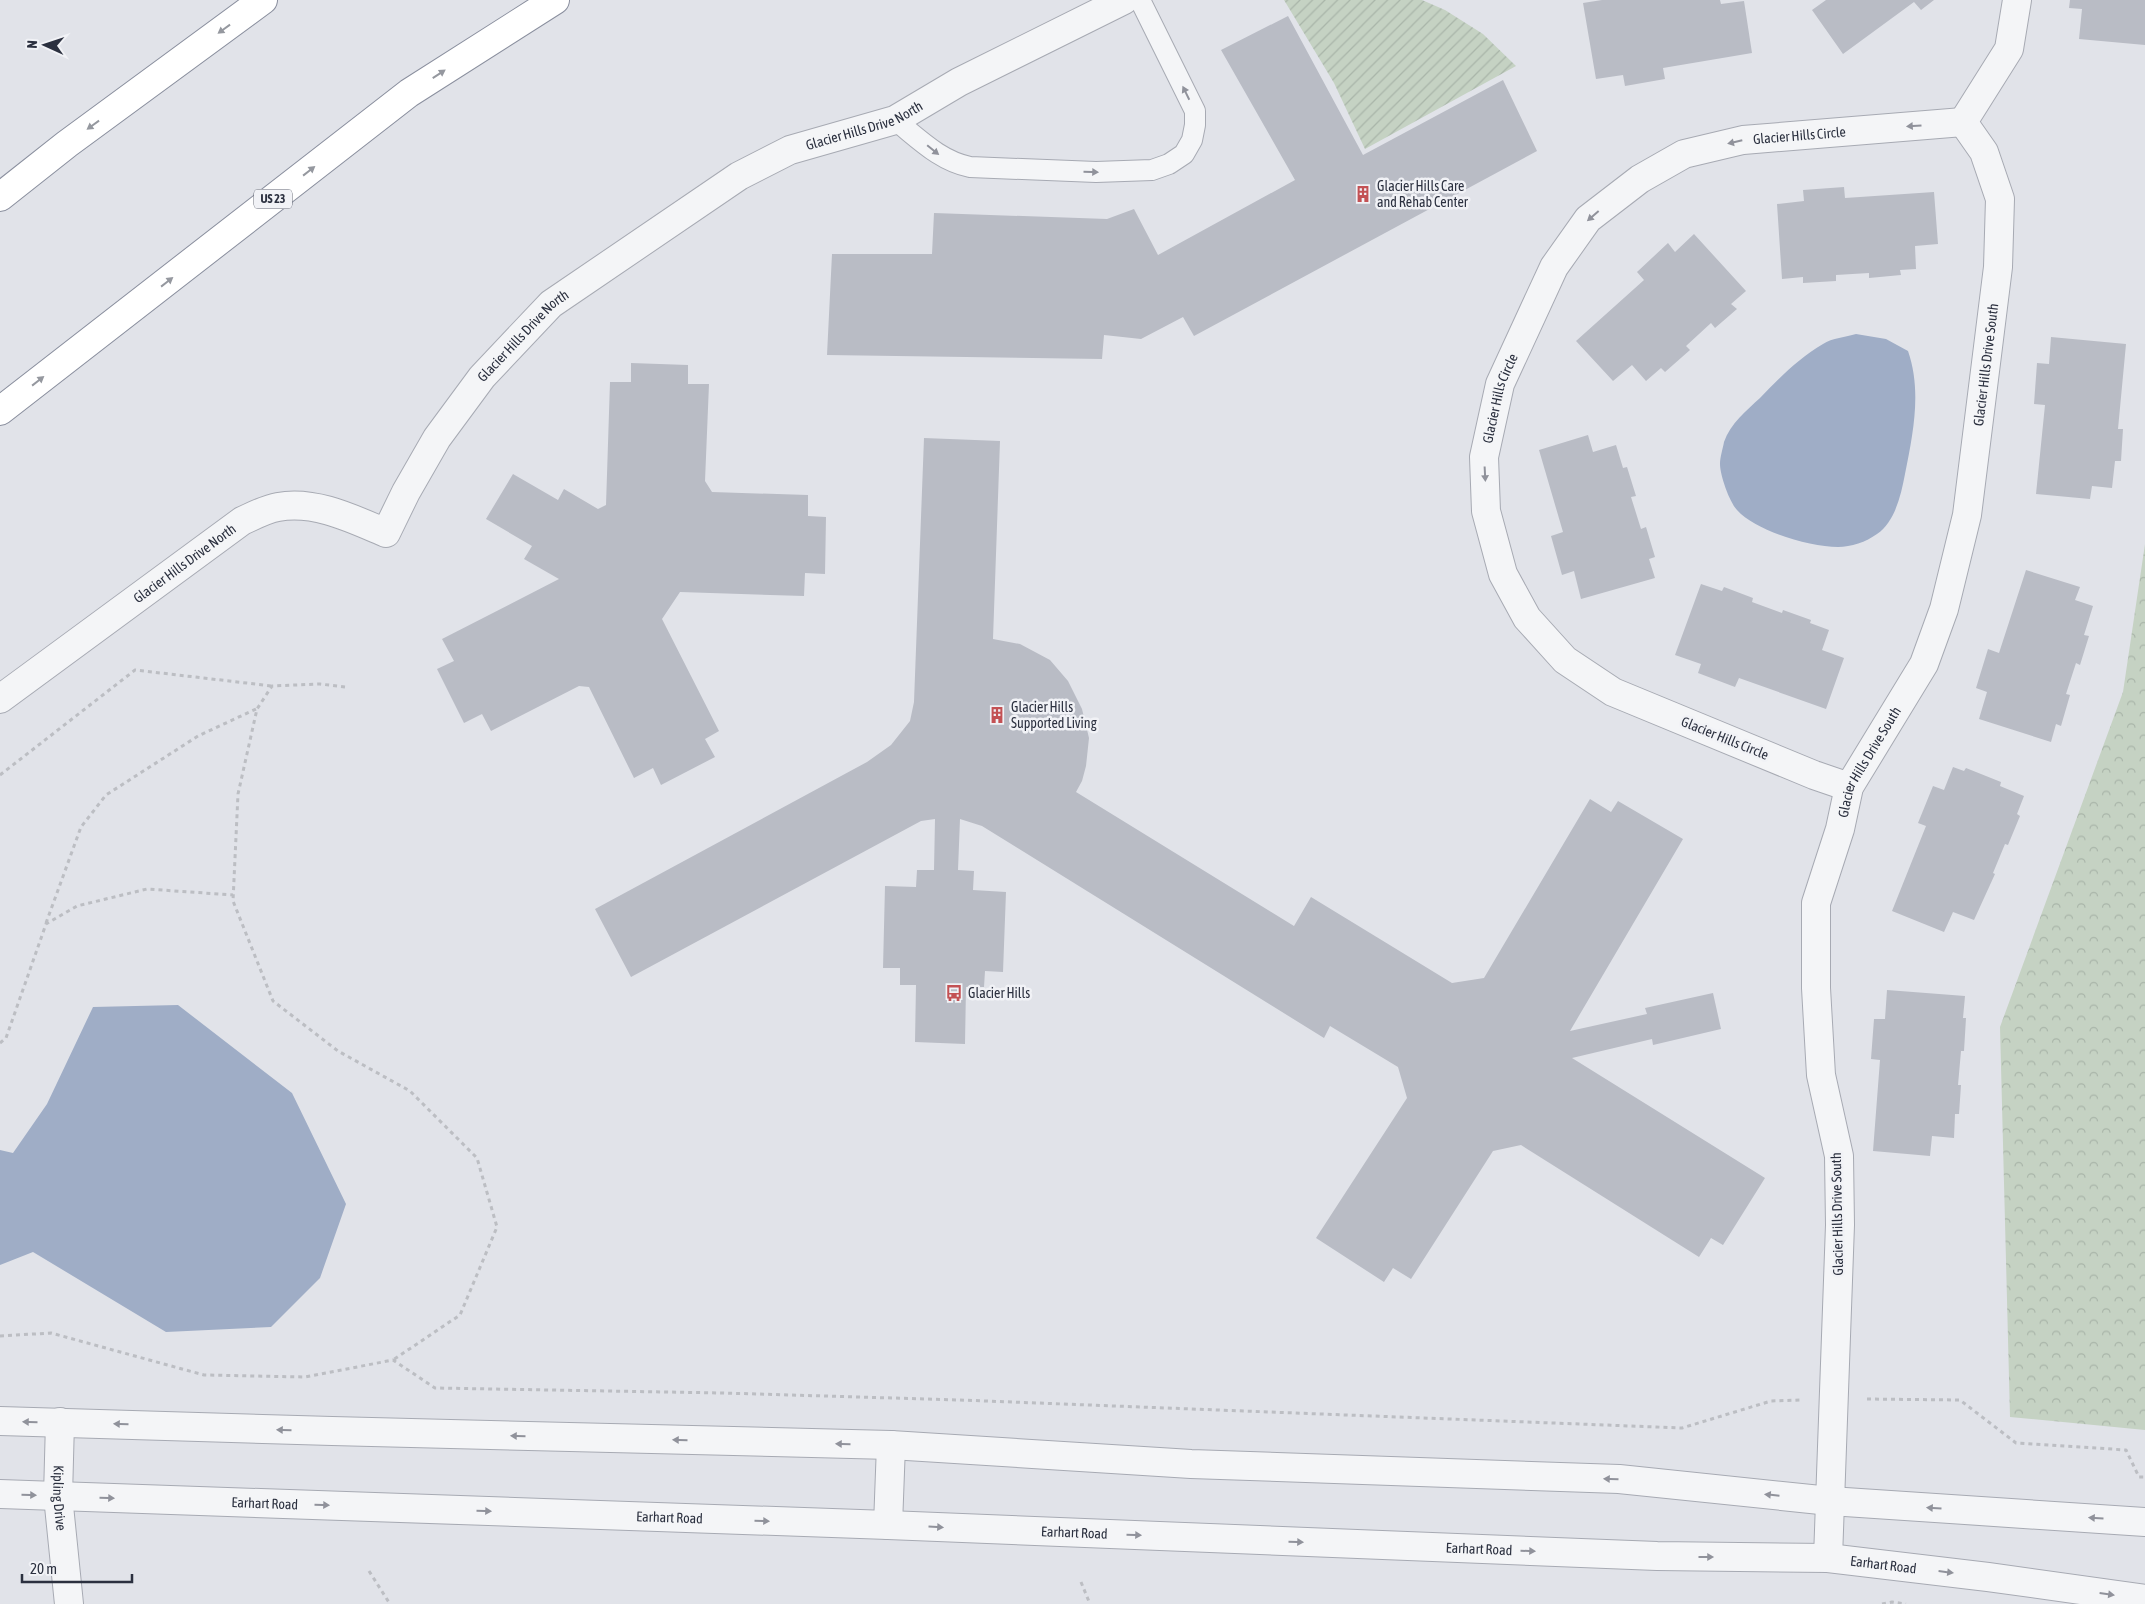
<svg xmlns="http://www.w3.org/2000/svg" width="2145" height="1604" viewBox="0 0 2145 1604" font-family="'Asap Condensed',sans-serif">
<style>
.forest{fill:url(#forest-crowns)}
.garden{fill:url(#garden-furrows)}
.water{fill:#9fadc6}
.building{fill:#b9bcc5}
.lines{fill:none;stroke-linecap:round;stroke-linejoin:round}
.service-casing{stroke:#a7aab3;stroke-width:22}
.minor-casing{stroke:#a7aab3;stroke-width:30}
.tertiary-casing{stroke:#a7aab3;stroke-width:30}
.motorway-casing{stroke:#8a8f9e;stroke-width:30}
.path{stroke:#bcbec3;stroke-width:3;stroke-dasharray:4 4;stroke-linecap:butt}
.service{stroke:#f4f5f7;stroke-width:20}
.minor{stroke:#f4f5f7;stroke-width:28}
.tertiary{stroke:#f4f5f7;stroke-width:28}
.motorway{stroke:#fff;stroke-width:28}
.oneway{fill:#95989f}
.oneway2{fill:#90929b}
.labels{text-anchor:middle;stroke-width:5;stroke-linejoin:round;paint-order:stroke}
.shield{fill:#f1f2f6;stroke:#666a76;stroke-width:1}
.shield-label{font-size:12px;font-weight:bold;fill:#2b303f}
.street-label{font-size:14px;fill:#2b303f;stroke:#f1f2f6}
.poi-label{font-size:14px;fill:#2b303f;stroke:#f1f2f6;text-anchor:start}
</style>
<defs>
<pattern id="forest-crowns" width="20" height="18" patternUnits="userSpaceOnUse" patternTransform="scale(1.25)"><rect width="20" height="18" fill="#c5d2c3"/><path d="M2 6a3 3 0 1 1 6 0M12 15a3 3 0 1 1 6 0" fill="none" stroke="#a9b5a9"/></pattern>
<pattern id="garden-furrows" width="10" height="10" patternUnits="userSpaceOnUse" patternTransform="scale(1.25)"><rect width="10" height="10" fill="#c5d2c3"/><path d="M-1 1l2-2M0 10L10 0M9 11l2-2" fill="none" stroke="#a9b5a9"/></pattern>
</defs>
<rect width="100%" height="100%" fill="#e1e3e9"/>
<!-- forest -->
<path class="forest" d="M 2145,544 L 2145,1430 L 2010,1417 L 2000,1027 L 2123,692 Z"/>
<!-- garden -->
<path class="garden" d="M 1284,0 L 1422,0 L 1445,10 L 1483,34 L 1516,66 L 1365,149 L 1334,83 Z"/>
<!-- water -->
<path class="water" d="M 1856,334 L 1886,339 L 1908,351 C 1922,391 1913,434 1905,474 C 1901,495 1895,522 1877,534 C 1866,542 1851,547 1838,547 C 1809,547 1756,531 1737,510 C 1729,501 1720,475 1720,464 C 1720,457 1723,448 1724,442 C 1730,424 1747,410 1760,398 C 1779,378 1799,358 1823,344 C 1832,338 1846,337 1856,334 Z
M 178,1005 L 292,1093 L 346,1204 L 320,1278 L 271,1327 L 166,1332 L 33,1252 L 0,1265 L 0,1150 L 13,1153 L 47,1104 L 93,1007 Z"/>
<!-- building -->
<path class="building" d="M 1602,0 L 1720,0 L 1721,4 L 1744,1 L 1752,53 L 1663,68 L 1665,79 L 1625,86 L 1623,75 L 1596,79 L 1583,3 Z
M 1826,0 L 1934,0 L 1921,10 L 1914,2 L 1843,54 L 1812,10 Z
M 2070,0 L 2145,0 L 2145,45 L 2079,39 L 2082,9 L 2069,8 Z
M 1288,16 L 1363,155 L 1503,80 L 1537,151 L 1194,336 L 1183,317 L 1141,339 L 1104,335 L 1102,359 L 827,355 L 832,254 L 932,254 L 934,213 L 1107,219 L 1134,209 L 1158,255 L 1295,180 L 1221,50 Z
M 1844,187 L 1845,198 L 1934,192 L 1938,244 L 1915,246 L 1916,269 L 1900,270 L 1901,275 L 1869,278 L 1869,273 L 1836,275 L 1836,281 L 1803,283 L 1803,277 L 1782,279 L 1777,204 L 1804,201 L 1803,190 Z
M 1694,234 L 1746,291 L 1731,304 L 1737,309 L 1715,328 L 1711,323 L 1686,346 L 1690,350 L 1665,372 L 1661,368 L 1646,381 L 1632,365 L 1613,381 L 1576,341 L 1644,280 L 1637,272 L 1668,243 L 1675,252 Z
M 2051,337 L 2126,344 L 2118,429 L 2123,429 L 2121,461 L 2115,461 L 2112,488 L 2092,486 L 2090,499 L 2036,494 L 2045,405 L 2034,404 L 2037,363 L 2049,364 Z
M 631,363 L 688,365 L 688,384 L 709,384 L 705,481 L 712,492 L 808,495 L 808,516 L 826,517 L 825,574 L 805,573 L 804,596 L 680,592 L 662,619 L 719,731 L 705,739 L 715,757 L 661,785 L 653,768 L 634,778 L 589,687 L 579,686 L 491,731 L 482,714 L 464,723 L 437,669 L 454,661 L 442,639 L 559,579 L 524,559 L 532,546 L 486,519 L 513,474 L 558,500 L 564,489 L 598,509 L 606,505 L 610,382 L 631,382 Z
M 1588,435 L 1593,452 L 1616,445 L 1623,468 L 1627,467 L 1636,496 L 1631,497 L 1641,529 L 1646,527 L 1655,557 L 1649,559 L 1655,578 L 1581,599 L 1574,571 L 1562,575 L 1551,536 L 1563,532 L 1539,450 Z
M 924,438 L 1000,441 L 993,639 L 1020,644 L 1050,660 L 1068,681 L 1082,709 L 1089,738 L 1086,766 L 1082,781 L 1076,792 L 1294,926 L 1311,897 L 1452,983 L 1484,978 L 1590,799 L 1611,812 L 1618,801 L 1683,839 L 1570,1031 L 1647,1014 L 1645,1008 L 1713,993 L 1721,1029 L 1653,1045 L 1652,1039 L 1572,1058 L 1765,1178 L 1723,1245 L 1711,1238 L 1699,1257 L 1521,1145 L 1493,1151 L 1411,1279 L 1393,1268 L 1384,1282 L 1316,1238 L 1407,1098 L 1398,1067 L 1330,1026 L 1324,1038 L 982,826 L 960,819 L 958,870 L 974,871 L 973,890 L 1006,892 L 1003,972 L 985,971 L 984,987 L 966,987 L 965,1044 L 915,1042 L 916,985 L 900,985 L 900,968 L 883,968 L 885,886 L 916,887 L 917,870 L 934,870 L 935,819 L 921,821 L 631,977 L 595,909 L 867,762 L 891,745 L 910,721 L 914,702 Z
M 2026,570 L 2080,587 L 2075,600 L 2093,606 L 2084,635 L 2089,636 L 2080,665 L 2076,663 L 2066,694 L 2070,695 L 2061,726 L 2056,724 L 2051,742 L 1979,719 L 1987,692 L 1976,688 L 1988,649 L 1999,653 Z
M 1701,584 L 1722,591 L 1724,587 L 1753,598 L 1752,602 L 1782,613 L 1783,610 L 1811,620 L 1810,623 L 1829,630 L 1822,650 L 1844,658 L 1826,709 L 1739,678 L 1735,687 L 1698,673 L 1701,664 L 1675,655 Z
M 1953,767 L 1964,771 L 1966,768 L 2001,782 L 2000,786 L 2024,796 L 2017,814 L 2020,816 L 2008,845 L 2005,844 L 1993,873 L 1995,874 L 1974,920 L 1953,912 L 1944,932 L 1892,911 L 1926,826 L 1918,823 L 1933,786 L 1944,790 Z
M 1887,990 L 1965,996 L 1963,1018 L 1966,1018 L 1964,1051 L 1961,1051 L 1958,1085 L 1961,1085 L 1959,1114 L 1955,1114 L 1954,1138 L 1932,1136 L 1930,1156 L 1873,1151 L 1880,1060 L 1871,1059 L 1874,1019 L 1885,1019 Z"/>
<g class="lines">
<!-- service casing -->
<g class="service-casing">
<path id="service" d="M 895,120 C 919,139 940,161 970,167 L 1096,172 L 1152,170 L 1169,164 L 1184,154 L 1192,140 L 1195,125 L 1195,111 L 1140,0"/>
</g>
<!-- minor casing -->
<g class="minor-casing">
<g id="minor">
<path d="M 1963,122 L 2009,49 L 2017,0"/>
<path id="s1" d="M 0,699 L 242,521 C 253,516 266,509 278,507 C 315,500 353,519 386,533 L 406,492 L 437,438 L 482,377 L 551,304 L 739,176 L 790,150 L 895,120 L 959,82 L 1124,0"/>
<path id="s2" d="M 1849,787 L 1814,775 L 1613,692 L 1565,660 L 1527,618 L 1503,574 L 1486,511 L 1484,457 L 1500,384 L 1554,267 L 1588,219 L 1640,179 L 1684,154 L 1743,140 L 1963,122"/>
<path id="s3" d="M 60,1422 L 58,1496 L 69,1604"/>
<path id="s4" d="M 1828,1558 L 1840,1225 L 1839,1156 L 1821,1075 L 1816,988 L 1816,903 L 1840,829 L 1849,787 L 1924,664 L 1944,609 L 1967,515 L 1998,267 L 2000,199 L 1984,152 L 1963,122"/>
</g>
</g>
<!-- tertiary casing -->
<g class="tertiary-casing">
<g id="tertiary">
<path d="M 0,1421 L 332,1431 L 891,1445 L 1191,1464 L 1619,1479 L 1830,1501 L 2145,1522"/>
<path id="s5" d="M 0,1494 L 888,1525 L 1657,1556 L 1828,1558 L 1988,1577 L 2145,1599"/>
<path d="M 888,1525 L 891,1445"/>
</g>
</g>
<!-- motorway casing -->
<g class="motorway-casing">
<path id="motorway" d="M 0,197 L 67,144 L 263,0
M 0,411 L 409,93 L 555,0"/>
</g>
<!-- path -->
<path class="path" d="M 345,687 L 320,684 L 272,686 L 257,709 L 238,794 L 233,901 L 273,1001 L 338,1051 L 410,1091 L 477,1158 L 497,1227 L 460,1315 L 393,1360
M 0,775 L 135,670 L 272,686
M 46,923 L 81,827 L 106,795 L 198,736 L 256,709
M 0,1043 L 6,1038 L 46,924 L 77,906 L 147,889 L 233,895
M 0,1336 L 51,1333 L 204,1375 L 305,1377 L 393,1360 L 435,1388 L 723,1393 L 960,1400 L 1682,1428 L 1771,1401 L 1801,1400
M 1867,1399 L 1960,1400 L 2016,1443 L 2126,1450 L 2139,1477 L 2145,1477
M 369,1571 L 390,1604
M 1081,1582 L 1090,1604
M 1882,1604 L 1892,1602 L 1906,1604"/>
<!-- service -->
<use href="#service" class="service"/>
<!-- minor -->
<use href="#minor" class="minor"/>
<!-- tertiary -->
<use href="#tertiary" class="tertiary"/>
<!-- motorway -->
<use href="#motorway" class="motorway"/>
</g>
<!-- one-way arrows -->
<defs><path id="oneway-solid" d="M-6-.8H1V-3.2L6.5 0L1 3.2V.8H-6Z" transform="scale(1.25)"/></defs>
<g class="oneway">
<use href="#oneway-solid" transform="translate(224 29) rotate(144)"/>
<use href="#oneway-solid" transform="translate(439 74) rotate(-33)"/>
<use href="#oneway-solid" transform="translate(93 125) rotate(144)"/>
<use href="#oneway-solid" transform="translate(309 171) rotate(-38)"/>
<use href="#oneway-solid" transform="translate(167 282) rotate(-38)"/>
<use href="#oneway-solid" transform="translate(38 381) rotate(-38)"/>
</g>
<g class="oneway2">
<use href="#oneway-solid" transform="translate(1186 93) rotate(-116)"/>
<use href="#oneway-solid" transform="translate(1914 126) rotate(176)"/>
<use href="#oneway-solid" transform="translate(1735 142) rotate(167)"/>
<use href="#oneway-solid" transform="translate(933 150) rotate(39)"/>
<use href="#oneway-solid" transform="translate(1091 172) rotate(2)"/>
<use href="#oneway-solid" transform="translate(1593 216) rotate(139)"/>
<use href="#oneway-solid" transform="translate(1485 474) rotate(87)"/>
<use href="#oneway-solid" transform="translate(30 1422) rotate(-179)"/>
<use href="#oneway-solid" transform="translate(121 1424) rotate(-178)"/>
<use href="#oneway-solid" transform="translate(284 1430) rotate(-178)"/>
<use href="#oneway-solid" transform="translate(518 1436) rotate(-179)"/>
<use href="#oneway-solid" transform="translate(680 1440) rotate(-179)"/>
<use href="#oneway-solid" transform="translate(843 1444) rotate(-179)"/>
<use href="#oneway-solid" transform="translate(1611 1479) rotate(-178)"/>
<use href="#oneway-solid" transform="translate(29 1495) rotate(1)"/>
<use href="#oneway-solid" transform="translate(1772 1495) rotate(-174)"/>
<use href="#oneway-solid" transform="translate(107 1498) rotate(2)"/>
<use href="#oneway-solid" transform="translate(322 1505) rotate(2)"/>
<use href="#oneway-solid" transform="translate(1934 1508) rotate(-176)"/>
<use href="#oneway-solid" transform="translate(484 1511) rotate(2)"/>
<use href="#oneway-solid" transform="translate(2096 1518) rotate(-177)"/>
<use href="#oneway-solid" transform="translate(762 1521) rotate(2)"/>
<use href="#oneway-solid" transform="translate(936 1527) rotate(3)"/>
<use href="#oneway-solid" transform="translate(1134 1535) rotate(2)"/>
<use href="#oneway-solid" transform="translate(1296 1542) rotate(2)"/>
<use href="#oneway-solid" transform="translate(1528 1551) rotate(2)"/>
<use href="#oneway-solid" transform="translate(1706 1557)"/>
<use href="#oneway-solid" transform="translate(1946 1572) rotate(7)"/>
<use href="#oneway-solid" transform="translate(2107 1594) rotate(8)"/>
</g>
<!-- icons -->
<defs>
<g id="building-bare" transform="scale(1.35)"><path d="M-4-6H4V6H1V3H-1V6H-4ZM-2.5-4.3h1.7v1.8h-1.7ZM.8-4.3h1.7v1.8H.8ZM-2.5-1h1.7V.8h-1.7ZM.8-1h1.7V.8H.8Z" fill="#c35154" stroke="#f1f2f6" stroke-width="2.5" paint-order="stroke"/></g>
<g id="bus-bare" transform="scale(1.35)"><path d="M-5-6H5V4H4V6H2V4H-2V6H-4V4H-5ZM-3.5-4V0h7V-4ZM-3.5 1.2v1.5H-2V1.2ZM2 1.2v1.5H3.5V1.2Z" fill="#c35154" stroke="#f1f2f6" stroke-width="2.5" paint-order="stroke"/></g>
</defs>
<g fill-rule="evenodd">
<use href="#building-bare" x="1363" y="194"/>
<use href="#building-bare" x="997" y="715"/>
<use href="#bus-bare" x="954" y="993"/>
</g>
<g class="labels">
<!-- shield labels -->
<rect class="shield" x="254" y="189.5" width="38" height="19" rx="4"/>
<g class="shield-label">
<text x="273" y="203">US 23</text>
</g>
<!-- street labels -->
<g class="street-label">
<text dy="5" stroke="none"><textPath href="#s1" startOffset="1099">Glacier Hills Drive North</textPath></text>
<text dy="5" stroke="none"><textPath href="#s2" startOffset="1034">Glacier Hills Circle</textPath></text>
<text dy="5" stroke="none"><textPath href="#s1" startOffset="694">Glacier Hills Drive North</textPath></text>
<text dy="5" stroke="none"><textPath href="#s4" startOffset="1229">Glacier Hills Drive South</textPath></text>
<text dy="5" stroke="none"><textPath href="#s2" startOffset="599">Glacier Hills Circle</textPath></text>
<text dy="5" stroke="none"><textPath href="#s1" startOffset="229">Glacier Hills Drive North</textPath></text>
<text transform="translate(1725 738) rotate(22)" y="5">Glacier Hills Circle</text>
<text dy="5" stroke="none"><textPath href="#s4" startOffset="809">Glacier Hills Drive South</textPath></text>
<text transform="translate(1837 1214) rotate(-91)" y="5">Glacier Hills Drive South</text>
<text dy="5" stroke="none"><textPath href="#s3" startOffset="76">Kipling Drive</textPath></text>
<text dy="5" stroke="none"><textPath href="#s5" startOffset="265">Earhart Road</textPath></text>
<text dy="5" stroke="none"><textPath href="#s5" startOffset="670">Earhart Road</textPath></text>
<text dy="5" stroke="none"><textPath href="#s5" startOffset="1075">Earhart Road</textPath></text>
<text dy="5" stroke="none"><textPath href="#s5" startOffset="1480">Earhart Road</textPath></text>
<text dy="5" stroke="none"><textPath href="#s5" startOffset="1885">Earhart Road</textPath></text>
</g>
<!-- poi labels -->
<g class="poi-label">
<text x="1377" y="191">Glacier Hills Care<tspan x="1377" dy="16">and Rehab Center</tspan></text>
<text x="1011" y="712">Glacier Hills<tspan x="1011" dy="16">Supported Living</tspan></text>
<text x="968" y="998">Glacier Hills</text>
</g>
</g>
<!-- north arrow -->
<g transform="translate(45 45) rotate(273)" stroke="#f1f2f6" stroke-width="4" paint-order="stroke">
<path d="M0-4L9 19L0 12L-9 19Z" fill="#2b303f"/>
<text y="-8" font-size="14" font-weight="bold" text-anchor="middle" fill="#2b303f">N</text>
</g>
<!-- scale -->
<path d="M22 1574v8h110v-8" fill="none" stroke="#2b303f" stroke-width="2.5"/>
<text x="30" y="1574" font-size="15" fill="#2b303f" stroke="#f1f2f6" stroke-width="4" paint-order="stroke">20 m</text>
</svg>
